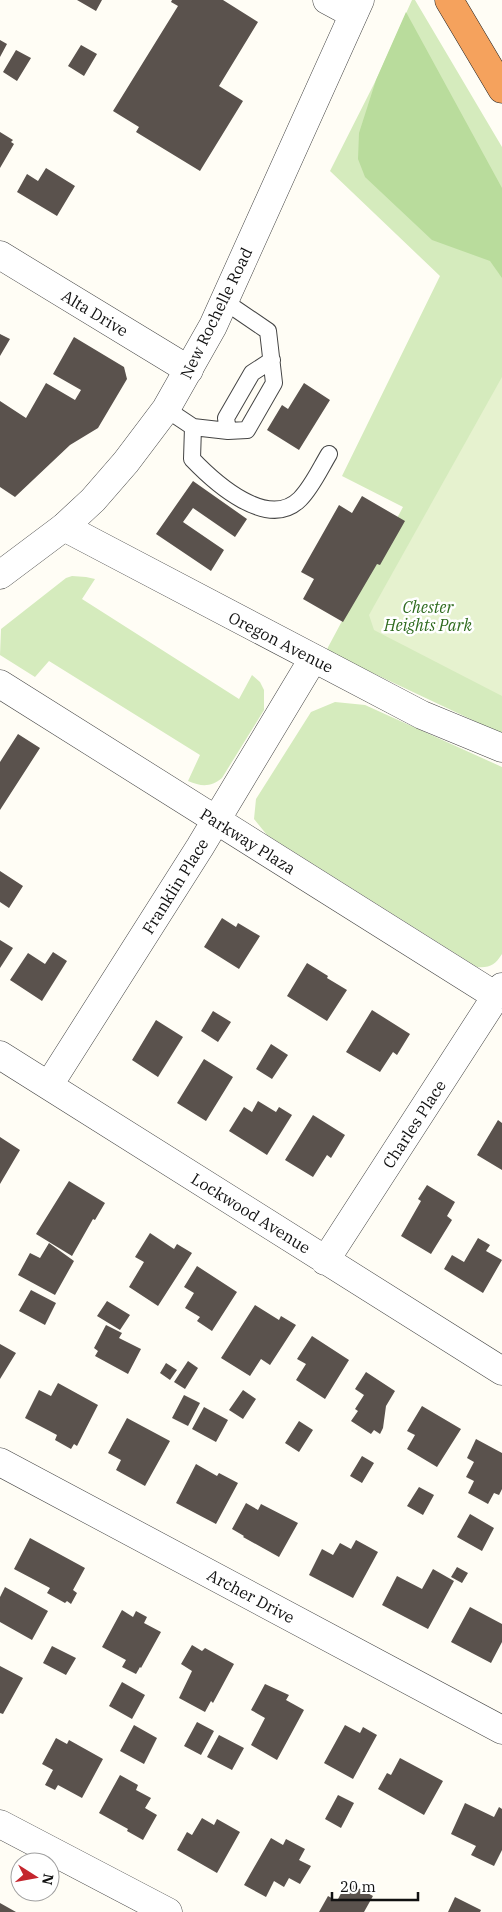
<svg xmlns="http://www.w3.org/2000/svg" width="502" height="1912" viewBox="0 0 502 1912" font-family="'IBM Plex Serif',serif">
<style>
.green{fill:#d5ebbd}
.forest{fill:#b9dc9c}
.pitch{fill:#e6f2cf}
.building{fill:#5a524d}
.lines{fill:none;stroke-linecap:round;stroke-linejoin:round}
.service-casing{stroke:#444;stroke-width:18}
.minor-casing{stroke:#444;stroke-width:29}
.tertiary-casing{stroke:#444;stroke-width:29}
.motorway-casing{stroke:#222;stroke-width:29}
.service{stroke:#fff;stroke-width:16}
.minor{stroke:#fff;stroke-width:28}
.tertiary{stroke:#fff;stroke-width:28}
.motorway{stroke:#f5a25d;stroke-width:28}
.labels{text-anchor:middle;stroke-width:5;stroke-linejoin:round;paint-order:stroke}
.street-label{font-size:16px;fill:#111;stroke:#fff}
.park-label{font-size:16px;font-style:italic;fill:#2f6b1f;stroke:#fff}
</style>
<rect width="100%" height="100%" fill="#fffdf5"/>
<!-- green -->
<path class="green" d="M 412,0 L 415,0 L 502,147 L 502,734 L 326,651 L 403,507 L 342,476 L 440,276 L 330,171 L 376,80 Z
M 72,576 L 86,577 L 95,579 L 82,599 L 239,699 L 252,675 L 260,682 L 264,690 L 264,710 L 222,778 C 211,787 202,787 188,781 L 200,755 L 49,661 L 35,677 L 0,655 L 1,629 L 66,578 Z
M 335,702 L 365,705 L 502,767 L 502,954 C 495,965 490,968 477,967 L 267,835 L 254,819 L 256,799 L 311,712 Z"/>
<!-- forest -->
<path class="forest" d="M 406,12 L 502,188 L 502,278 L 490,261 L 432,240 L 365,177 L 358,159 L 359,133 L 376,80 Z"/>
<!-- pitch -->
<path class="pitch" d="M 502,377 L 502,696 L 374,630 L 369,615 Z"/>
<!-- building -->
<path class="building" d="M 77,0 L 102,0 L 96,11 Z
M 172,0 L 223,0 L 258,22 L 219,86 L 243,101 L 200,171 L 136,132 L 139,127 L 113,111 L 178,6 L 171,2 Z
M 0,40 L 7,44 L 0,57 Z
M 81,45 L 97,54 L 84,76 L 68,66 Z
M 16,50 L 31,58 L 17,81 L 3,72 Z
M 0,132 L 13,140 L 11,142 L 14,144 L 0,168 Z
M 46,168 L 75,186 L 57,216 L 17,192 L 27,174 L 38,181 Z
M 0,334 L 10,339 L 0,356 Z
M 74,337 L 124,367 L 127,379 L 98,428 L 70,445 L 15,497 L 0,487 L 0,401 L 26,418 L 46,383 L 75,400 L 81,390 L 53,374 Z
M 304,383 L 330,400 L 299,450 L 267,430 L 282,405 L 288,409 Z
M 193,481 L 247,519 L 235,537 L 193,508 L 183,522 L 224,550 L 211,571 L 156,534 Z
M 362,496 L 405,521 L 380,565 L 377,564 L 343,622 L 303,599 L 314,579 L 301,572 L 339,505 L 352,513 Z
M 18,734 L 40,748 L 0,810 L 0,762 Z
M 0,871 L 23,886 L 9,908 L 0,902 Z
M 222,918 L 236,927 L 238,923 L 260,936 L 239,969 L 204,947 Z
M 0,940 L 13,948 L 0,968 Z
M 53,952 L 67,961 L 42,1001 L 10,980 L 28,953 L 45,964 Z
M 307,963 L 328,976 L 327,978 L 347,990 L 327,1021 L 287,996 Z
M 372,1010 L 410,1034 L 397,1055 L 393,1052 L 380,1072 L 346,1052 Z
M 213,1011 L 231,1022 L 218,1042 L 201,1031 Z
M 156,1020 L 183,1037 L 158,1077 L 132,1060 Z
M 271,1044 L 288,1055 L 272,1079 L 256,1069 Z
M 204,1059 L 233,1077 L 206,1121 L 177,1103 Z
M 258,1101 L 276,1112 L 279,1107 L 292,1115 L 267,1155 L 229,1131 L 244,1107 L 252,1112 Z
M 313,1115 L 345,1135 L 331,1158 L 327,1155 L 313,1177 L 285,1160 Z
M 498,1120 L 502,1123 L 502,1170 L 477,1155 Z
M 0,1137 L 20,1150 L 0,1184 Z
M 69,1181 L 105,1203 L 95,1220 L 93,1219 L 72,1256 L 36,1234 Z
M 427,1185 L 455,1202 L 447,1216 L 452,1220 L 431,1254 L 401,1236 L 421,1201 L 418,1199 Z
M 150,1233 L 174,1249 L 177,1244 L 192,1253 L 158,1306 L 129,1287 L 144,1262 L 135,1257 Z
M 478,1238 L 490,1245 L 486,1251 L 502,1260 L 483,1293 L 444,1269 L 452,1255 L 464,1262 Z
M 49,1243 L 74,1261 L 55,1295 L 18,1275 L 30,1253 L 40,1258 Z
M 197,1266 L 237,1292 L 212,1331 L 197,1321 L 200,1317 L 185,1308 L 194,1293 L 184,1287 Z
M 31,1290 L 56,1303 L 45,1325 L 19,1311 Z
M 107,1301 L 130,1315 L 120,1330 L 97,1316 Z
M 255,1305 L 279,1320 L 281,1316 L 296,1325 L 270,1365 L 261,1359 L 250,1376 L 221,1358 Z
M 106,1325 L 122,1333 L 119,1338 L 141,1349 L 128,1374 L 95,1356 L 98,1351 L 94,1348 Z
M 312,1336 L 349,1360 L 325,1399 L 296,1380 L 306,1364 L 297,1359 Z
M 0,1344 L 16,1353 L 0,1379 Z
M 188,1361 L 198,1368 L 185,1389 L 174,1382 Z
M 166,1363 L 177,1370 L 170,1380 L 160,1373 Z
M 366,1372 L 395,1391 L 386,1406 L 383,1428 L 380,1434 L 374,1430 L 371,1434 L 351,1421 L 358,1411 L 355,1409 L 364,1395 L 355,1389 Z
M 58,1383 L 98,1405 L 77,1446 L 74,1444 L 71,1449 L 55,1440 L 57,1435 L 25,1418 L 39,1390 L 51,1396 Z
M 243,1390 L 256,1399 L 243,1419 L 229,1410 Z
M 184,1395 L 200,1403 L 188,1426 L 172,1418 Z
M 422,1406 L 461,1429 L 437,1467 L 407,1449 L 415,1435 L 407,1431 Z
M 204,1407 L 228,1420 L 216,1442 L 192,1429 Z
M 127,1418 L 170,1441 L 145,1486 L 116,1470 L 121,1460 L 108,1453 Z
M 299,1421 L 313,1430 L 299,1452 L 285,1443 Z
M 476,1439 L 502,1453 L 502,1489 L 499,1495 L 494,1493 L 488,1504 L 468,1493 L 474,1481 L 466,1477 L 474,1462 L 467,1458 Z
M 362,1456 L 374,1463 L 362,1483 L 350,1476 Z
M 196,1464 L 217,1476 L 219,1473 L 238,1483 L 216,1524 L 176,1503 Z
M 419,1487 L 434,1495 L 423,1515 L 407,1506 Z
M 246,1503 L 258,1510 L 261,1504 L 298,1523 L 279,1557 L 243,1537 L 244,1536 L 232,1529 Z
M 470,1514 L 494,1528 L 482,1551 L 457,1537 Z
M 30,1538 L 85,1568 L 73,1590 L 77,1593 L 71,1604 L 67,1601 L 65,1603 L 47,1593 L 50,1588 L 14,1569 Z
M 356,1540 L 378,1552 L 353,1598 L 309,1575 L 322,1549 L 333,1555 L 340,1543 L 351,1549 Z
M 457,1567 L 468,1573 L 462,1583 L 451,1577 Z
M 433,1569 L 454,1581 L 428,1629 L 382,1605 L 397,1576 L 422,1589 Z
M 5,1587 L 48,1611 L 32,1640 L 0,1622 L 0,1597 Z
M 470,1607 L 502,1624 L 502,1642 L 491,1663 L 451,1642 Z
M 122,1610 L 133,1617 L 136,1611 L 147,1617 L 144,1623 L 161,1632 L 141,1668 L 140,1667 L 136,1674 L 122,1667 L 126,1660 L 102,1647 Z
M 192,1645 L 202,1651 L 205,1648 L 234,1664 L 213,1703 L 211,1701 L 205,1712 L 179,1698 L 192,1671 L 181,1664 Z
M 52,1646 L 76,1658 L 66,1675 L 43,1663 Z
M 0,1666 L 23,1678 L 3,1714 L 0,1713 Z
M 122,1682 L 145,1695 L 132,1719 L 109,1706 Z
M 265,1684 L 289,1695 L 286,1700 L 304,1710 L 277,1760 L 251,1745 L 265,1718 L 251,1710 Z
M 197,1722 L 214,1731 L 201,1755 L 184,1746 Z
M 134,1725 L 157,1738 L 144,1764 L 120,1751 Z
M 345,1725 L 360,1733 L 363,1727 L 377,1735 L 353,1779 L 324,1763 Z
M 219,1735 L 244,1748 L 232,1770 L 207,1757 Z
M 56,1738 L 67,1744 L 69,1740 L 103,1759 L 82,1798 L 58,1785 L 55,1790 L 45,1785 L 53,1770 L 42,1764 Z
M 400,1758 L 443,1781 L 424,1815 L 378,1789 L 387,1773 L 391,1775 Z
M 120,1775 L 138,1785 L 136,1790 L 151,1798 L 145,1808 L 157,1815 L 143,1840 L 127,1831 L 128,1829 L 99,1813 Z
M 338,1795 L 354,1803 L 341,1828 L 325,1819 Z
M 465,1803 L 494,1817 L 499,1807 L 502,1809 L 502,1850 L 494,1866 L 471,1855 L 476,1846 L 451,1834 Z
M 202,1818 L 214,1825 L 217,1819 L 240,1832 L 217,1873 L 177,1850 L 187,1832 L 192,1835 Z
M 271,1838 L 283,1845 L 286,1839 L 305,1849 L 299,1860 L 311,1866 L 300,1884 L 289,1878 L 284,1887 L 274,1881 L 266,1897 L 244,1885 Z
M 347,1882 L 373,1896 L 364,1912 L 319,1912 L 328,1896 L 337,1901 Z
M 455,1897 L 481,1910 L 480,1912 L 448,1912 Z
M 0,1903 L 16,1912 L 0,1912 Z"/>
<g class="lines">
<!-- service casing -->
<g class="service-casing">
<path id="service" d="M 166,409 L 193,427 L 228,431 L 247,430 L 274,383 L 268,331 L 224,301
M 193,427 L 192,459 C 215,483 268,531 300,499 C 312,487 320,469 329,454
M 228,431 L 226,418 L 252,373 L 272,360"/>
</g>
<!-- minor casing -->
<g class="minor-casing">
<path id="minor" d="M 0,255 L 189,370
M 64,527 L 422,715 L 502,748
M 0,684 L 496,996
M 0,1055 L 502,1371
M 49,1085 L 200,847 L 313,659
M 325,1261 L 502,987
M 0,1462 L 502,1730
M 0,1824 L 168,1912"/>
</g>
<!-- tertiary casing -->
<g class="tertiary-casing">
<path id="tertiary" d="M 327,0 L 353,14
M 0,575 L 64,527 L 93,500 L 126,462 L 166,409 L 213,326 L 360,0"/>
</g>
<!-- motorway casing -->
<g class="motorway-casing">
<path id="motorway" d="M 449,0 L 502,89"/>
</g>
<!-- service -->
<use href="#service" class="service"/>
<!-- minor -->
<use href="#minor" class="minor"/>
<!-- tertiary -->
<use href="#tertiary" class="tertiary"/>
<!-- motorway -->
<use href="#motorway" class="motorway"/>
</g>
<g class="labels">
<!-- street labels -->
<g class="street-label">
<text transform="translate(95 313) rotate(31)" y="6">Alta Drive</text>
<text transform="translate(216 313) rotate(-64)" y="6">New Rochelle Road</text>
<text transform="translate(281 642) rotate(27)" y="6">Oregon Avenue</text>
<text transform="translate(248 841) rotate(32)" y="6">Parkway Plaza</text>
<text transform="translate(175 886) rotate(-58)" y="6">Franklin Place</text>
<text transform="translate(414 1124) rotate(-57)" y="6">Charles Place</text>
<text transform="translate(251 1213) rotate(32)" y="6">Lockwood Avenue</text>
<text transform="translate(251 1596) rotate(28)" y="6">Archer Drive</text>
</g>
<!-- park labels -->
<g class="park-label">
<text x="428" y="613">Chester<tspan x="428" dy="18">Heights Park</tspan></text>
</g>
</g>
<!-- north arrow -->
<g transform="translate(35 1877) rotate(101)"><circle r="24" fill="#ffffff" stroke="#a0a0a0"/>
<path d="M0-4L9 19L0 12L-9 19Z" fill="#c4262e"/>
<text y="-8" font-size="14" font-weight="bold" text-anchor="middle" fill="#111111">N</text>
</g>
<!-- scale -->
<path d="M332 1892v8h86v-8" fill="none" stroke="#111111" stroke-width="2.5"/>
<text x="340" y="1892" font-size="15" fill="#111111" stroke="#ffffff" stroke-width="4" paint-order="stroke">20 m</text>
</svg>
